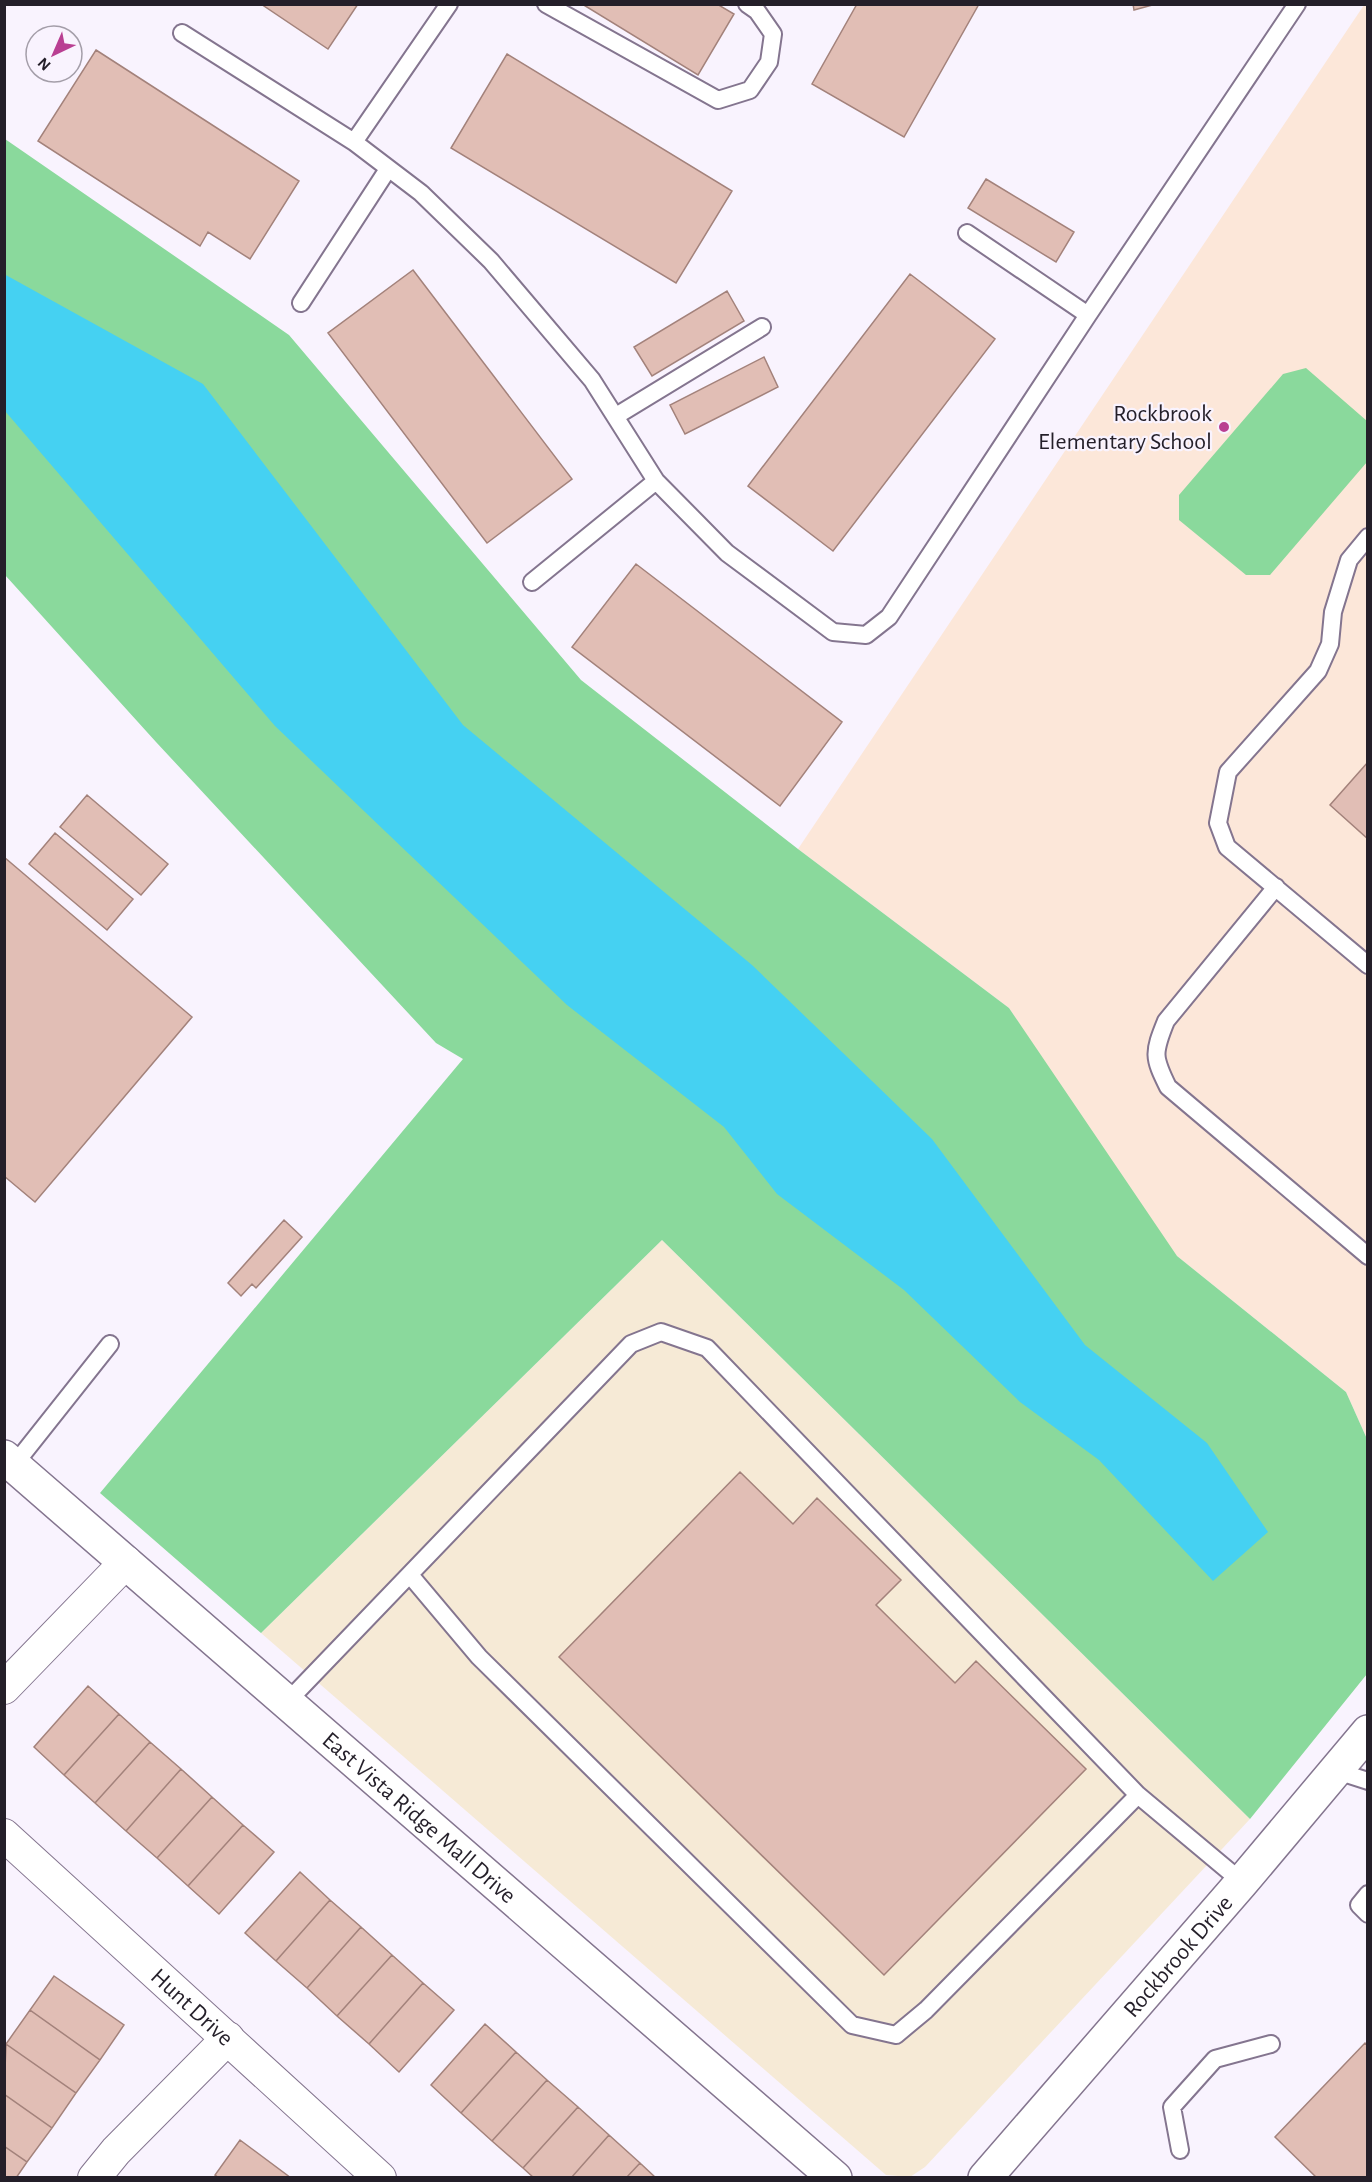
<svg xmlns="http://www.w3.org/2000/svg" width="1372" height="2182" viewBox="0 0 1372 2182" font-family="'Alegreya Sans',sans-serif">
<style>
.commercial{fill:#f6ead6}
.education{fill:#fce7d9}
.green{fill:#8ad99c}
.water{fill:#45d1f2}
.building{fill:#e1beb5;stroke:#a3827b;stroke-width:1.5}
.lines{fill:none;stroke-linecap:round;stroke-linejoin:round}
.service-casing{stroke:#84758f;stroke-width:20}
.minor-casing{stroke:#84758f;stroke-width:34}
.tertiary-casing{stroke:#84758f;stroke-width:36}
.secondary-casing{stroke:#84758f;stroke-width:36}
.service{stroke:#fff;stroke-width:16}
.minor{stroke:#fff;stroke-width:32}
.tertiary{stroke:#fff;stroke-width:33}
.secondary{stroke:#fff;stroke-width:33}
.poi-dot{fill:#b93f92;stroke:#f9f3fe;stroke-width:2}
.labels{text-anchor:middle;stroke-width:4.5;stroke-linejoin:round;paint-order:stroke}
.poi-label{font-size:24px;fill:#241f29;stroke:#f9f3fe;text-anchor:end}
.street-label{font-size:24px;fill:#241f29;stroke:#f9f3fe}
</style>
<rect width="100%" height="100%" fill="#f9f3fe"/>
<!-- commercial -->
<path class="commercial" d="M 662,1240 L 1250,1819 L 925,2167 L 910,2177 L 886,2175 L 261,1633 Z"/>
<!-- education -->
<path class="education" d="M 1364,5 L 1367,5 L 1367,1439 L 1346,1392 L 1167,1248 L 1009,1008 L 798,849 Z"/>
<!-- green -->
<path class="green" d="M 5,139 L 289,335 L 581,680 L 798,849 L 1009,1008 L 1177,1256 L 1346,1392 L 1367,1439 L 1367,1674 L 1250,1819 L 662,1240 L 261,1633 L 100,1493 L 463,1059 L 436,1043 L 156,742 L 5,575 Z
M 1306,368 L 1367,421 L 1367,462 L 1270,575 L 1246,575 L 1179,520 L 1179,495 L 1283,374 Z"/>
<!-- water -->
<path class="water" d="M 4,274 L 203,384 L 463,725 L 752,965 L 932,1139 L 1085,1345 L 1207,1443 L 1268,1532 L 1213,1581 L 1099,1460 L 1020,1402 L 904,1290 L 777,1194 L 724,1127 L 567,1005 L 275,726 L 5,411 Z"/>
<!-- building -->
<path class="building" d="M 261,4 L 358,4 L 328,49 Z
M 582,4 L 717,4 L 734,14 L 698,75 Z
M 857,4 L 979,4 L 904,137 L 812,84 Z
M 1133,4 L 1156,4 L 1134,10 Z
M 96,50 L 299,181 L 250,259 L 208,232 L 200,246 L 38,141 Z
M 507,54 L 732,191 L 676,283 L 451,148 Z
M 986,179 L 1074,232 L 1056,262 L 968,208 Z
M 413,270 L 572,479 L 487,543 L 328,333 Z
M 910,274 L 995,339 L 833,551 L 748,486 Z
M 727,291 L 744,321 L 652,376 L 634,347 Z
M 764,357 L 778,387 L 685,434 L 670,405 Z
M 636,564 L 842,722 L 780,806 L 572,647 Z
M 1368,762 L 1368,839 L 1330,805 Z
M 87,795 L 168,864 L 141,895 L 60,827 Z
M 55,833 L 133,899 L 107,930 L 29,864 Z
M 4,857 L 192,1017 L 35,1202 L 4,1176 Z
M 284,1220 L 302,1237 L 256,1288 L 252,1284 L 241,1296 L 228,1283 Z
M 740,1472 L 793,1524 L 817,1498 L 901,1580 L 876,1605 L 955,1683 L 976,1661 L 1086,1769 L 884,1975 L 559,1657 Z
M 88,1686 L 119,1714 L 64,1775 L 34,1747 Z
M 119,1714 L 150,1742 L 95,1803 L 64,1775 Z
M 150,1742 L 181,1769 L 126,1831 L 95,1803 Z
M 181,1769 L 212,1797 L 157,1858 L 126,1831 Z
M 212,1797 L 243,1825 L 188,1886 L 157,1858 Z
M 243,1825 L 274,1852 L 219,1914 L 188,1886 Z
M 300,1872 L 330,1900 L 276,1961 L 245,1933 Z
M 330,1900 L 361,1927 L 307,1988 L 276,1961 Z
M 361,1927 L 392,1955 L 337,2016 L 307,1988 Z
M 392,1955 L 423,1983 L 369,2044 L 337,2016 Z
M 54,1976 L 124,2025 L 100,2060 L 30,2010 Z
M 423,1983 L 454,2010 L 399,2072 L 369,2044 Z
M 30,2010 L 100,2060 L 76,2093 L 6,2044 Z
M 485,2024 L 516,2052 L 461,2113 L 431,2085 Z
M 1365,2043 L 1368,2046 L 1368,2178 L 1317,2178 L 1275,2137 Z
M 6,2044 L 76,2093 L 52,2128 L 4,2094 Z
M 516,2052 L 547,2080 L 492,2141 L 461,2113 Z
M 547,2080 L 578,2107 L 523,2168 L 492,2141 Z
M 4,2094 L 52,2128 L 27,2162 L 4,2146 Z
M 578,2107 L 609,2135 L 571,2178 L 534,2178 L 523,2168 Z
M 609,2135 L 640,2163 L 626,2178 L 571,2178 Z
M 240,2140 L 291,2178 L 219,2178 L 215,2175 Z
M 4,2146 L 27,2162 L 16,2178 L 4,2178 Z
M 640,2163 L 656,2178 L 626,2178 Z"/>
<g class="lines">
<!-- service casing -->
<g class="service-casing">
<path id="service" d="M 546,4 L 718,100 L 750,90 L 769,62 L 773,34 L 757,11 L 747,4
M 182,33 L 354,142 L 421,193 L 491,261 L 592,380 L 656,481 L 727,553 L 833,632 L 866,635 L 889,617 L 1088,315 L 1297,4
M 354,142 L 449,4
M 967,233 L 1088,315
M 301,303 L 388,169
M 616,416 L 762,327
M 1368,537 L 1349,560 L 1333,612 L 1330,644 L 1318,671 L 1228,772 L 1218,823 L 1227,847 L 1368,965
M 532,582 L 656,481
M 1276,887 L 1166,1021 C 1153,1053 1153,1057 1168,1087 L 1368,1256
M 14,1465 L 110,1344
M 410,1575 L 479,1657 L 852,2025 L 896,2035 L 926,2010 L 1138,1795
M 287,1702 L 631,1344 L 661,1332 L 707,1348 L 1138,1795 L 1242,1882
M 1334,1770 L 1368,1781
M 1368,1894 L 1359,1905 L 1368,1914
M 1180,2150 L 1172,2107 L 1215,2059 L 1271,2044"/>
</g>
<!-- minor casing -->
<g class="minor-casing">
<g id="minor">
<path d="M 4,1688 L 126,1562"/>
<path id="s1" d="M 4,1835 L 380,2178"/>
<path d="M 94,2178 L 116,2151 L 228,2038"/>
</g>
</g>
<!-- tertiary casing -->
<g class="tertiary-casing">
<g id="tertiary">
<path id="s2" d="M 985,2178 L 1242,1882 L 1368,1732"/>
</g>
</g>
<!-- secondary casing -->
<g class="secondary-casing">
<g id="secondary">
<path id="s3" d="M 4,1457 L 835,2178"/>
</g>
</g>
<!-- service -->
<use href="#service" class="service"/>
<!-- minor -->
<use href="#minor" class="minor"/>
<!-- tertiary -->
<use href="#tertiary" class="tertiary"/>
<!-- secondary -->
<use href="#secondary" class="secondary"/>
</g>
<!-- markers -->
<circle class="poi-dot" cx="1224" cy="427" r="6"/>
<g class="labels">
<!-- poi labels -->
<g class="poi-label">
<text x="1212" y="421">Rockbrook<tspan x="1212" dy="28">Elementary School</tspan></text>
</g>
<!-- street labels -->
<g class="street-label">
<text dy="8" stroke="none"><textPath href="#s3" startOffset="550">East Vista Ridge Mall Drive</textPath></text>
<text dy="8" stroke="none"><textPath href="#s2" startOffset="294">Rockbrook Drive</textPath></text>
<text dy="8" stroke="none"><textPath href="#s1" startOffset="255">Hunt Drive</textPath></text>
</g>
</g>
<!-- border -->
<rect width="1372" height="2182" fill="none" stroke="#241f29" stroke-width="12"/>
<!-- north arrow -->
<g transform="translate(54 54) rotate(224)"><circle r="28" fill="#f9f3fe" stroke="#a49ea9" stroke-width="1.5"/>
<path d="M0-4.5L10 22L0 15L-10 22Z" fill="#b93f92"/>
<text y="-9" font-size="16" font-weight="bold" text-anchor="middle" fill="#241f29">N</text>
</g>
</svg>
